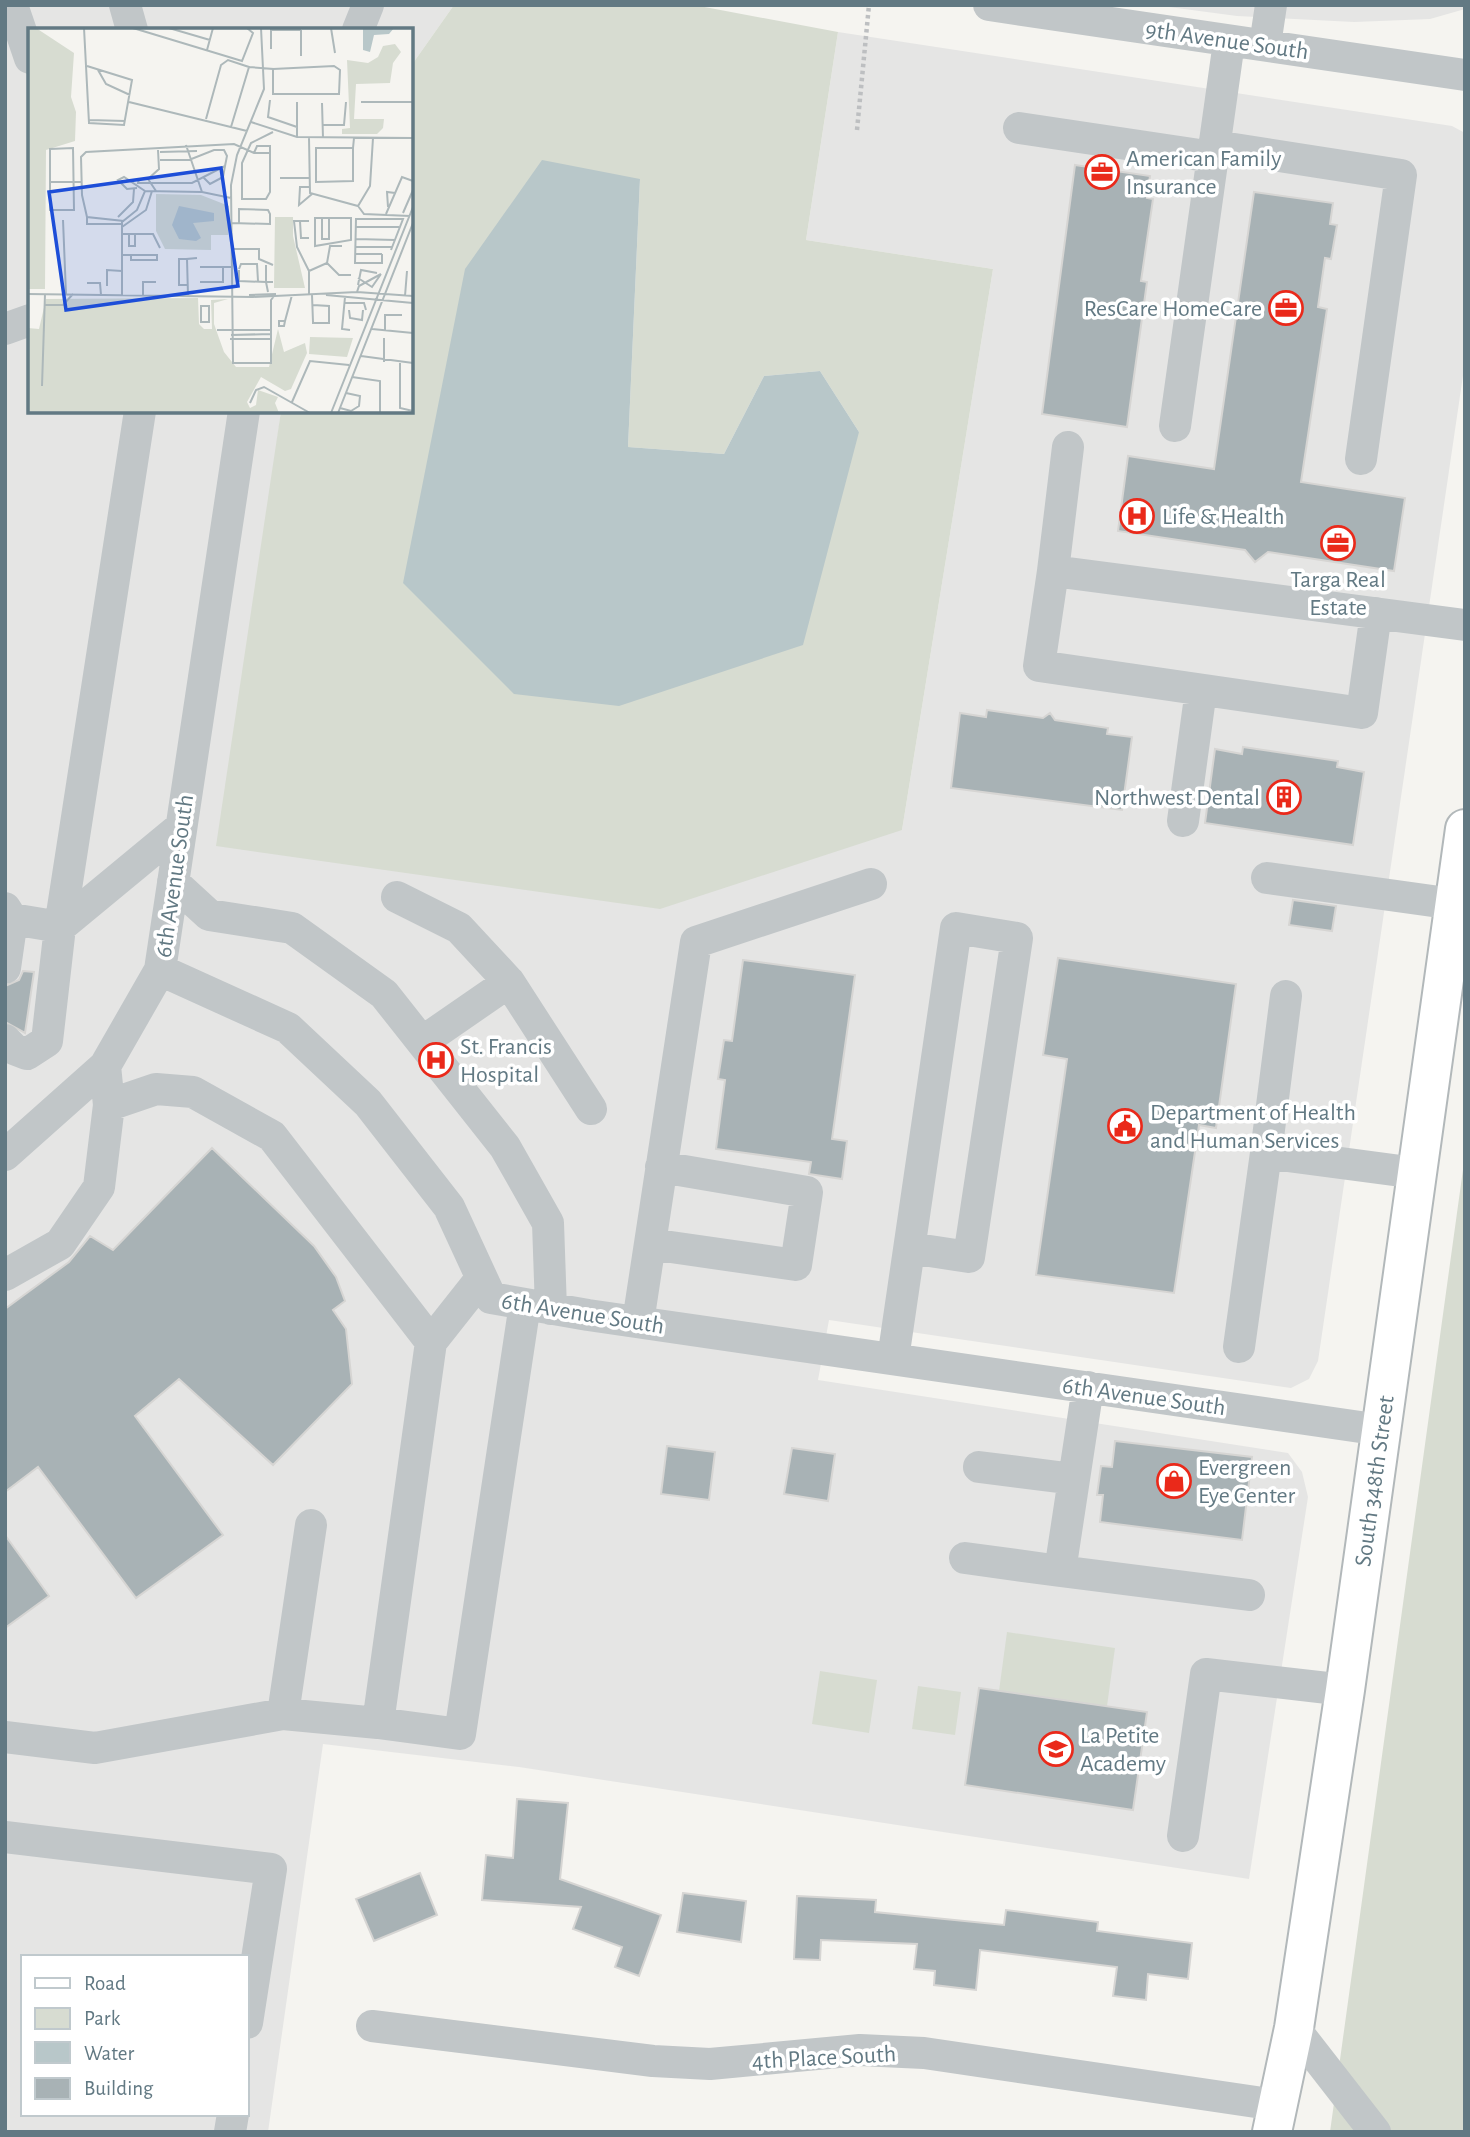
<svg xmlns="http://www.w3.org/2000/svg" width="1470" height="2137" viewBox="0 0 1470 2137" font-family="'Alegreya Sans',sans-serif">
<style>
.built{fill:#e5e5e4;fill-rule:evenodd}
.green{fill:#d7dcd1;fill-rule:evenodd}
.water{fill:#b8c7c9}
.building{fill:#a8b2b5;stroke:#d6d5d3;stroke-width:2}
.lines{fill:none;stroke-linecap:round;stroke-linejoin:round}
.major-casing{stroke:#b2b8ba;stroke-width:42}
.path{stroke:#bdbfc1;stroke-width:4.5;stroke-dasharray:3.5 3.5;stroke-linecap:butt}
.minor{stroke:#c1c6c8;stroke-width:32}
.major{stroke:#fff;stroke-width:38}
.labels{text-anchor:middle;stroke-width:7;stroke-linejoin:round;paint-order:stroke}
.street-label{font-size:24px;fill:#627983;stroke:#fff}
.poi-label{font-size:24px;fill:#627983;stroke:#fff;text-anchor:start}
.inset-road{fill:none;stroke:#adb8ba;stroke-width:2}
.view{fill:#1d4ed8;fill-opacity:0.15;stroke:#1d4ed8;stroke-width:3.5}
.inset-edge{fill:none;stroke:#627983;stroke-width:3.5}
</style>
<rect width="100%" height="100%" fill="#f5f4f0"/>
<!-- built -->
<path class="built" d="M 5,5 L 454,5 L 411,66 L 411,30 L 30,30 L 30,411 L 281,411 L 267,517 L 902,830 L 993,269 L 806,240 L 838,32 L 1452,126 L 1465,133 L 1465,362 L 1318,1361 L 1309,1379 L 1291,1388 L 829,1320 L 818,1380 L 1288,1453 L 1302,1472 L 1308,1497 L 1249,1879 L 519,1767 L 323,1744 L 268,2132 L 5,2132 ZM 23,1957 L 247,1957 L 247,2114 L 23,2114 Z
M 1154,5 L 1465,5 L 1465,9 L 1430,19 L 1354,22 L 1237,16 Z"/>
<!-- green -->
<path class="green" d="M 454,5 L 694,5 L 838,32 L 806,240 L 993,269 L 902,830 L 660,909 L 216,846 L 281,411 L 411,411 L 411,66 ZM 640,179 L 628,447 L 724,454 L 764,376 L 820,371 L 859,432 L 403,583 Z
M 1465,1155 L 1465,2132 L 1330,2132 Z
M 1007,1632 L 1115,1648 L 1107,1706 L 999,1691 Z
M 820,1671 L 877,1680 L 869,1733 L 812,1724 Z
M 918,1686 L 961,1692 L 955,1735 L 912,1729 Z"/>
<!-- water -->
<path class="water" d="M 542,160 L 640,179 L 628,447 L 724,454 L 764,376 L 820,371 L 859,432 L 803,645 L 619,706 L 514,694 L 403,583 L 465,269 Z"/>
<!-- building -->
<path class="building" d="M 1075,165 L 1150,176 L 1147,198 L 1153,199 L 1141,281 L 1147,282 L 1127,427 L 1042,414 Z
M 1254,192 L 1333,203 L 1330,224 L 1337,225 L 1331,259 L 1325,258 L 1318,307 L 1327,309 L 1301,482 L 1405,498 L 1394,571 L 1268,552 L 1255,562 L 1245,550 L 1118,531 L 1128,456 L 1214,469 Z
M 987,710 L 1043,718 L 1050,713 L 1055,720 L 1108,728 L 1107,734 L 1132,737 L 1122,810 L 951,788 L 960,713 L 986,717 Z
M 1243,747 L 1338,761 L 1337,767 L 1364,772 L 1353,845 L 1205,823 L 1215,749 L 1242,754 Z
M 1293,900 L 1336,906 L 1332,931 L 1289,925 Z
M 1058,958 L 1236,984 L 1216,1128 L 1199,1125 L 1174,1293 L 1036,1275 L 1067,1059 L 1043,1055 Z
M 743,960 L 855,975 L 832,1139 L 847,1141 L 842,1179 L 809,1174 L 811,1162 L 716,1149 L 725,1080 L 718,1079 L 724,1040 L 732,1041 Z
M 23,971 L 34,972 L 25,1033 L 5,1022 L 5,986 L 19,980 Z
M 212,1148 L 314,1246 L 336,1277 L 345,1301 L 333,1310 L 346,1329 L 352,1384 L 273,1465 L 179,1379 L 135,1416 L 223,1535 L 136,1598 L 38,1467 L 5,1492 L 5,1309 L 69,1262 L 90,1236 L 113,1250 Z
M 1115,1441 L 1252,1457 L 1242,1540 L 1100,1522 L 1103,1495 L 1097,1495 L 1101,1466 L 1112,1467 Z
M 667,1446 L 715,1452 L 709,1500 L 661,1494 Z
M 792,1448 L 835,1454 L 828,1501 L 784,1494 Z
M 5,1535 L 49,1596 L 5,1628 Z
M 979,1688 L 1147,1712 L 1133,1810 L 965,1785 Z
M 517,1799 L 568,1803 L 560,1879 L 661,1915 L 639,1976 L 615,1967 L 622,1947 L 573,1929 L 581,1907 L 482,1900 L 486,1855 L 513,1858 Z
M 420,1873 L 437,1915 L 374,1941 L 356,1899 Z
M 683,1893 L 746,1901 L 741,1942 L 677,1932 Z
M 797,1896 L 876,1900 L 875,1912 L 1004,1925 L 1006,1910 L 1098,1922 L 1097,1931 L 1192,1943 L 1188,1979 L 1148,1974 L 1146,2000 L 1113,1996 L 1117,1967 L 980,1950 L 976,1990 L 934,1985 L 935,1971 L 914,1969 L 917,1944 L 821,1940 L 820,1960 L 794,1959 Z"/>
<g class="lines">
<!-- major casing -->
<g class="major-casing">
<path id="major" d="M 1272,2132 L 1294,2028 L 1345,1690 L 1465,829"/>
</g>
<!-- path -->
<path class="path" d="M 857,130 L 869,5"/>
<!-- minor -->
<path class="minor" d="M 12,5 L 30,58
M 125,5 L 132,30
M 989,5 L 1465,75
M 358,30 L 368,5
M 1265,45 L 1271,5
M 1019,128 L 1213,157
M 1215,146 L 1401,175 L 1361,459
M 5,329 L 30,320
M 244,411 L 160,970 L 288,1028 L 368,1103 L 449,1207 L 491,1298 L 588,1315 L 1381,1430
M 1175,426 L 1229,42
M 1068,447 L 1053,571 L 1465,625
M 1053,571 L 1039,666 L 1362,713 L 1376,613
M 1183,821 L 1201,690
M 1267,878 L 1454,904
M 173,882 L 209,915 L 292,928 L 384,994 L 505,1147 L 548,1223 L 551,1309
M 397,897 L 459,928 L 509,982 L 422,1042
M 5,908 L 12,919 L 60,927 L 181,827
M 5,968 L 12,919
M 509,982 L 591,1109
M 1286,996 L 1266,1153 L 1416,1173
M 5,1040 L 14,1049 L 27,1054 L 47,1041 L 60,927 L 140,411
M 109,1105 L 156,1089 L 193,1092 L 272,1136 L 431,1342
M 5,1155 L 105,1066 L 160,970
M 650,1244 L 796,1265 L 807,1192 L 661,1167
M 5,1275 L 60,1244 L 99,1187 L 109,1105 L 105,1066
M 638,1322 L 696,942 L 871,884
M 1239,1347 L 1266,1153
M 893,1359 L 956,928 L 1017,938 L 969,1257 L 910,1248
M 1088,1387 L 1060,1571 L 1249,1595
M 979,1467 L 1074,1479
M 965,1558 L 1060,1571
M 283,1714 L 311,1525
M 378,1723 L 460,1734 L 525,1304
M 5,1737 L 95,1748 L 283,1714 L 378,1723 L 431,1342 L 480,1280
M 1183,1836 L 1206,1674 L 1345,1690
M 5,1837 L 271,1869 L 247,2023
M 372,2026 L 653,2061 L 710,2064 L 860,2050 L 924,2053 L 1276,2105
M 1294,2028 L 1375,2132
M 230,2132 L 233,2114"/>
<!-- major -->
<use href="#major" class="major"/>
</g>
<!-- icons -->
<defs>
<g id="office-ring" transform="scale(1.75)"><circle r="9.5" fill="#fff" stroke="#ea291a" stroke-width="1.5"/><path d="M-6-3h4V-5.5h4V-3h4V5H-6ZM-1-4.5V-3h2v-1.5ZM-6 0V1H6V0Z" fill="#ea291a"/></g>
<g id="hospital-ring" transform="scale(1.75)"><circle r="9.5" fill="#fff" stroke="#ea291a" stroke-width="1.5"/><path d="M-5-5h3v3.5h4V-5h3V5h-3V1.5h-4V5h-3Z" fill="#ea291a"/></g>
<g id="building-ring" transform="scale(1.75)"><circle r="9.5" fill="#fff" stroke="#ea291a" stroke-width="1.5"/><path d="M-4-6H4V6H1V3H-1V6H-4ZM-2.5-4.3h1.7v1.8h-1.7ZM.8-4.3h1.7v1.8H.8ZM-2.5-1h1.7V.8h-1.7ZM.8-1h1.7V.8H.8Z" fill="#ea291a"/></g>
<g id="civic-ring" transform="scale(1.75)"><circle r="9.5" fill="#fff" stroke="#ea291a" stroke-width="1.5"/><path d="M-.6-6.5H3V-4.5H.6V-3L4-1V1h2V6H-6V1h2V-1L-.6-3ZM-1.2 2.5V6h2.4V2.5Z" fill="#ea291a"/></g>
<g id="shop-ring" transform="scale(1.75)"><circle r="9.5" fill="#fff" stroke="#ea291a" stroke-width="1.5"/><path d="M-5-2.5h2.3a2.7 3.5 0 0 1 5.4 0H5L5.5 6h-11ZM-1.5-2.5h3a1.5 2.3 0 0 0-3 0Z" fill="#ea291a"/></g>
<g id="school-ring" transform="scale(1.75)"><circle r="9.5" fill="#fff" stroke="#ea291a" stroke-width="1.5"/><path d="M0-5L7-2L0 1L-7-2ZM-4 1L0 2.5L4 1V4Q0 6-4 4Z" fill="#ea291a"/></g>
</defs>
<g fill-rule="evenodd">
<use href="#office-ring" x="1102" y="172"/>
<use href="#office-ring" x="1286" y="308"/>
<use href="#hospital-ring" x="1137" y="516"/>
<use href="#office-ring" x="1338" y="543"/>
<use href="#building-ring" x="1284" y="797"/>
<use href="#hospital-ring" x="436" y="1060"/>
<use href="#civic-ring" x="1125" y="1126"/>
<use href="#shop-ring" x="1174" y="1481"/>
<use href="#school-ring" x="1056" y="1749"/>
</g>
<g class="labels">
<!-- street labels -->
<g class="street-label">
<text transform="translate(1227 40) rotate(8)" y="8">9th Avenue South</text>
<text transform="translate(174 876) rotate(-82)" y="8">6th Avenue South</text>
<text transform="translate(583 1313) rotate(9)" y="8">6th Avenue South</text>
<text transform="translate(1144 1396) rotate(8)" y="8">6th Avenue South</text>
<text transform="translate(1374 1481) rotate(-82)" y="8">South 348th Street</text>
<text transform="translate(824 2057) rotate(-3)" y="8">4th Place South</text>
</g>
<!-- poi labels -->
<g class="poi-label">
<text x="1126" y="166">American Family<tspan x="1126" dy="28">Insurance</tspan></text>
<text x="1262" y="316" text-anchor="end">ResCare HomeCare</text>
<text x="1162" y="524">Life &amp; Health</text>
<text x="1338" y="587" text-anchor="middle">Targa Real<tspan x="1338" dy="28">Estate</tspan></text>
<text x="1260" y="805" text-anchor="end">Northwest Dental</text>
<text x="460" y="1054">St. Francis<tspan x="460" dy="28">Hospital</tspan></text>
<text x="1150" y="1120">Department of Health<tspan x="1150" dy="28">and Human Services</tspan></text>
<text x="1198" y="1475">Evergreen<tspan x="1198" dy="28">Eye Center</tspan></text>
<text x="1080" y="1743">La Petite<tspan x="1080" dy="28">Academy</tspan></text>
</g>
</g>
<!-- overview -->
<g transform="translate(28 28)">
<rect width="385" height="385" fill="#f5f4f0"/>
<path d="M 0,0 L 8,0 L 46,25 L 43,69 L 48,84 L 47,113 L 18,122 L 17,261 L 0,261 ZM 367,16 L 373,24 L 365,35 L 362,55 L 328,56 L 326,91 L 356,91 L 355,100 L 349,106 L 314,106 L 314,101 L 322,100 L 319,32 L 340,35 L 350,29 L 355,18 ZM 128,166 L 173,167 L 201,178 L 200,207 L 183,207 L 183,222 L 137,221 L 128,203 ZM 247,189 L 265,189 L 265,208 L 277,260 L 246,260 ZM 170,270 L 171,296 L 176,301 L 184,301 L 183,272 L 200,271 L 186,275 L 186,296 L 196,324 L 208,339 L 241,339 L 250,301 L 256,324 L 277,315 L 279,325 L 263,361 L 257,363 L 233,349 L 219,374 L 222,380 L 228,377 L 230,362 L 250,369 L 247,375 L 251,385 L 0,385 L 0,300 L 11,301 L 18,271 ZM 282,309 L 325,310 L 319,329 L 281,326 Z" fill="#d7dcd1"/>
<path d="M 335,0 L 366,0 L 361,6 L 346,7 L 342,24 L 335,22 ZM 151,178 L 186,185 L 186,193 L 165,195 L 173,210 L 168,213 L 151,211 L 144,197 Z" fill="#b8c7c9"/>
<path class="inset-road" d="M 56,0 L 61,95 L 96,97 L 104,52 L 59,38M 105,0 L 214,33 L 225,5 L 219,0M 141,0 L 182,12M 233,0 L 236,61 L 209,127 L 203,157 L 205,335 L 243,335 L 243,272 L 247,267M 303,0 L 307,25M 243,21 L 243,2 L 273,2M 179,22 L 185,0M 273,28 L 273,2M 221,39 L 245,41 L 245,66 L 311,66 L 312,42 L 306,38 L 245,41M 70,42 L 78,56 L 102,67M 242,72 L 240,89 L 269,99M 101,74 L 219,103M 333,74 L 385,74M 294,75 L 295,110M 178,91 L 193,37 L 200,32 L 221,39 L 203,99M 61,92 L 97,93M 223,94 L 269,109 L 385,110M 295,97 L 316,97 L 318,74M 269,109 L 269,74M 281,110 L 282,165 L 330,178 L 342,158 L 345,110M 158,117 L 174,164M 45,120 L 46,182 L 22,182 L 22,121 ZM 325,120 L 325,153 L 288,154 L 288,120 L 325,120 L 326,110M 132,124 L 169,123M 226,125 L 229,118 L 242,118 L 242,164 L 238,171 L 214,171 L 214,135 L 223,115 L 245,104M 175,149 L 182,156 L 195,149 L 197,138M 252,150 L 281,150M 111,151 L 110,155 L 164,155 L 197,138 L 199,128 L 196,122 L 186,122 L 161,132 L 132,132M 21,154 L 54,154M 281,159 L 272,159 L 271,177 L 284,166M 109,160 L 99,161 L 90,152 L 96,149 L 117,163M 128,163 L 120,151 L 131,141 L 130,122M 330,178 L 336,186 L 382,188M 360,179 L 359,164 L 367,165M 375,185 L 385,162M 358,186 L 374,149 L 385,153M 59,189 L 59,196 L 94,196M 90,189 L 105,174 L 106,161M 287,190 L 323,190 L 323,212 L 287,218 ZM 294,190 L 294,211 L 301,211 L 301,190M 35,192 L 38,266M 96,193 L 59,189 L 54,167 L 53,129 L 58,124 L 206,116 L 226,125 L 242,125M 272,193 L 273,210 L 281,210M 204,195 L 242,196 L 242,186 L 240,182 L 211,181 L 211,195M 94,199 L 118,182 L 124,163M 328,199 L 371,199M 94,206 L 125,206 L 132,220M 101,206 L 101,218 L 107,218 L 107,206M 328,211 L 367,212M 327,219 L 364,219M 204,221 L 231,221 L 231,231 L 245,237M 327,226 L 354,226M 354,226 L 354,235 L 327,235 L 328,191 L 375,191 L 363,222M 94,227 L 129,227 L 129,232 L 103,232 L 103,227M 159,231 L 151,231 L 151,257 L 159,257M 299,235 L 311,247 L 323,247M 238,237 L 238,254 L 245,254M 172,239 L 204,239M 211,241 L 213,236 L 229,236 L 230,253M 211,242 L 211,253 L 238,254 L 240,264M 281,243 L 299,235 L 302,218 L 314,218M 330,250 L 344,259 L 353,246M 172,254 L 195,254 L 195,239M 59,255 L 72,255 L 73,267M 330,257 L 333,242 L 349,245M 79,258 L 79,242 L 94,243M 329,264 L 331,258 L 353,246M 0,266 L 225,269 L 329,264 L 385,268M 94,267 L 94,194 L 109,182 L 117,163 L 174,164 L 203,170M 115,267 L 115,254 L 128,254M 160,267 L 159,231 L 169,230M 221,267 L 248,266M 281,267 L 281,243 L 269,219 L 266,193 L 281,193M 284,267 L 285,294 L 285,295 L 301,295 L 301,278 L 285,277M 298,267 L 385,275M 377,268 L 379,243M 317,269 L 314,301 L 322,302M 317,275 L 336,275 L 338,282M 17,277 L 35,277 L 45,266M 173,278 L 181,278 L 181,294 L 173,294 ZM 321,282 L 322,290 L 334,292 L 335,282M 257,293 L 251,293 L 251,298 L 256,298 L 257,293 L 264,267M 344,301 L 385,305M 189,302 L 243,302M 357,304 L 357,287 L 374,287M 203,307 L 243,306M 202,311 L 244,311M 333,328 L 385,335M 356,334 L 356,310M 372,335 L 372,380 L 385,383M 324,349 L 352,353 L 352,385M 14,358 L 17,266M 264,374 L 282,333 L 321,337M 222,375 L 228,362 L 236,359 L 282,385M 312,380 L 323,383 L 331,378 L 332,368 L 318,365M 303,385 L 385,179M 310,385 L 385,195"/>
<path class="view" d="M 193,140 L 210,258 L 38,282 L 21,164 Z"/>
<rect width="385" height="385" class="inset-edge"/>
</g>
<!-- border -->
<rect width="1470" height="2137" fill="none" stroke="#627983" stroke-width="14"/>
<!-- legend -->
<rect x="21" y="1955" width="228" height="161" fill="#ffffff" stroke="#c0c9cd" stroke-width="2"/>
<rect x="35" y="1978" width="35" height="10" fill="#ffffff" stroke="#c0c9cd" stroke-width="2"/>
<text x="84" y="1990" font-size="21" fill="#627983">Road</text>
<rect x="35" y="2008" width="35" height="21" fill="#d7dcd1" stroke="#c0c9cd" stroke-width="2"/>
<text x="84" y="2025" font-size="21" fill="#627983">Park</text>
<rect x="35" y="2042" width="35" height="21" fill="#b8c7c9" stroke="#c0c9cd" stroke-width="2"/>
<text x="84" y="2060" font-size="21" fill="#627983">Water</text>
<rect x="35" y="2078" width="35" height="21" fill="#a8b2b5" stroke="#c0c9cd" stroke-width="2"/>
<text x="84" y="2095" font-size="21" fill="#627983">Building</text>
</svg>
